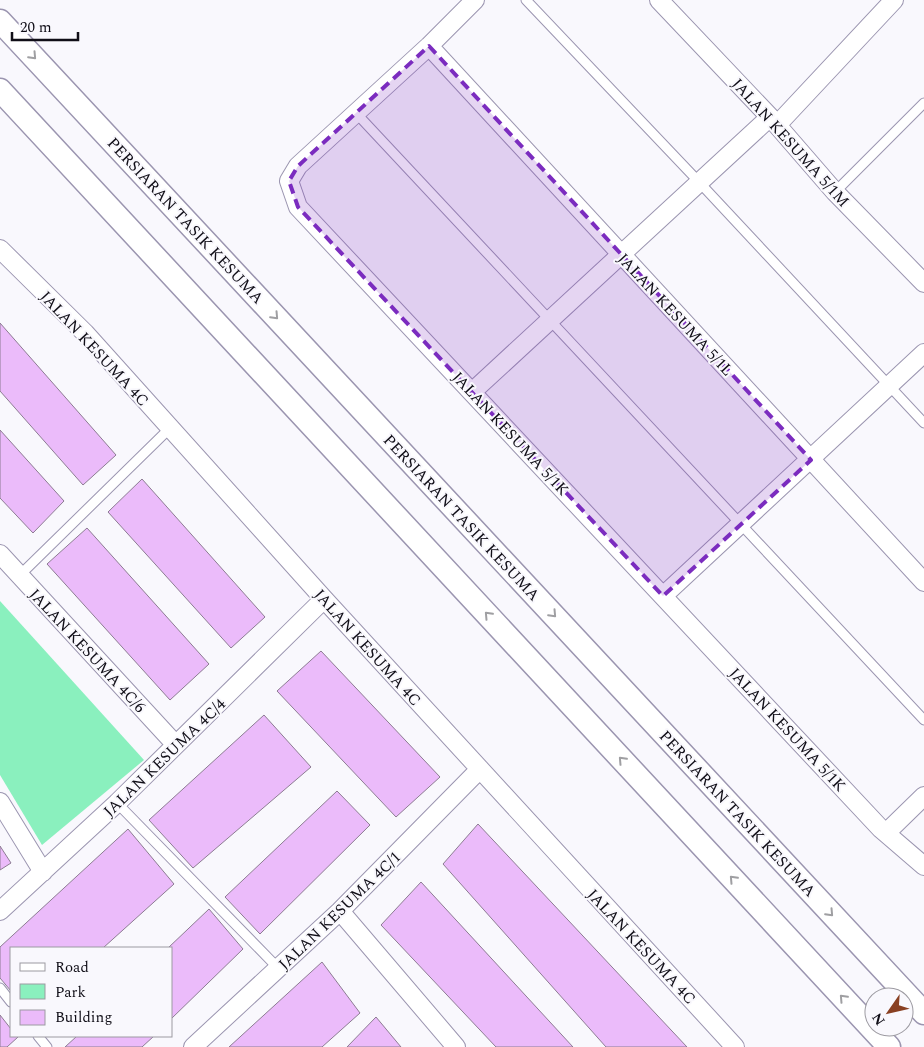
<svg xmlns="http://www.w3.org/2000/svg" width="924" height="1047" viewBox="0 0 924 1047" font-family="Spectral,serif">
<style>
.green{fill:#8af0be}
.building{fill:#ebbbfa;stroke:#8d7c93}
.lines{fill:none;stroke-linecap:round;stroke-linejoin:round}
.service-casing{stroke:#9b95b0;stroke-width:11}
.minor-casing{stroke:#9b95b0;stroke-width:20}
.tertiary-casing{stroke:#9b95b0;stroke-width:25}
.service{stroke:#fff;stroke-width:9}
.minor{stroke:#fff;stroke-width:18}
.tertiary{stroke:#fff;stroke-width:22}
.oneway{stroke:#9f9fa2}
.marked{fill:#7b2cbf;fill-opacity:0.2;stroke:#7b2cbf;stroke-width:4;stroke-dasharray:10 6;stroke-linejoin:round}
.labels{text-anchor:middle;stroke-width:4;stroke-linejoin:round;paint-order:stroke}
.street-label{font-size:16px;fill:#100e17;stroke:#f9f8fd}
</style>
<rect width="100%" height="100%" fill="#f9f8fd"/>
<!-- green -->
<path class="green" d="M 0,601 L 144,760 L 42,845 L 0,775 Z"/>
<!-- building -->
<path class="building" d="M 0,323 L 116,455 L 83,485 L 0,391 Z
M 0,430 L 64,501 L 33,533 L 0,498 Z
M 142,479 L 265,617 L 231,648 L 108,512 Z
M 87,528 L 209,664 L 170,700 L 47,564 Z
M 321,651 L 440,777 L 396,817 L 277,691 Z
M 264,715 L 311,767 L 193,868 L 149,820 Z
M 337,791 L 370,825 L 260,934 L 225,897 Z
M 478,824 L 687,1047 L 606,1047 L 443,864 Z
M 128,829 L 174,884 L 103,948 L 11,948 L 11,991 L 0,978 L 0,947 Z
M 0,846 L 11,863 L 0,870 Z
M 421,882 L 573,1047 L 496,1047 L 381,925 Z
M 209,909 L 243,949 L 171,1019 L 171,948 L 168,948 Z
M 322,962 L 360,1013 L 322,1047 L 229,1047 Z
M 0,1015 L 11,1029 L 11,1036 L 17,1036 L 18,1037 L 7,1047 L 0,1047 Z
M 376,1017 L 401,1047 L 347,1047 Z
M 77,1036 L 154,1036 L 142,1047 L 65,1047 Z"/>
<g class="lines">
<!-- service casing -->
<g class="service-casing">
<path id="service" d="M 526,0 L 699,182 L 924,423
M 356,113 L 924,720
M 835,192 L 924,103
M 20,575 L 170,428
M 117,803 L 278,968
M 0,988 L 11,1002
M 38,1036 L 47,1047"/>
</g>
<!-- minor casing -->
<g class="minor-casing">
<path id="minor" d="M 475,0 L 429,46 L 298,166 L 289,181 L 298,207 L 881,829 L 924,866
M 659,0 L 770,117 L 835,192 L 924,283
M 429,46 L 924,582
M 777,125 L 894,0
M 0,249 L 85,333 L 324,599 L 735,1047
M 472,392 L 770,117
M 0,554 L 176,745
M 663,596 L 924,353
M 0,802 L 43,872
M 886,833 L 924,796
M 0,911 L 117,803 L 324,599
M 340,911 L 456,1047
M 193,1047 L 340,911 L 480,769"/>
</g>
<!-- tertiary casing -->
<g class="tertiary-casing">
<path id="tertiary" d="M 0,21 L 924,1013
M 0,90 L 889,1047"/>
</g>
<!-- service -->
<use href="#service" class="service"/>
<!-- minor -->
<use href="#minor" class="minor"/>
<!-- tertiary -->
<use href="#tertiary" class="tertiary"/>
</g>
<!-- one-way arrows -->
<defs><path id="oneway-chevron" d="M-2-3.5L2.5 0L-2 3.5" fill="none" stroke-width="1.6" stroke-linecap="round" stroke-linejoin="round" transform="scale(1.25)"/></defs>
<g class="oneway">
<use href="#oneway-chevron" transform="translate(33 56) rotate(47)"/>
<use href="#oneway-chevron" transform="translate(275 316) rotate(47)"/>
<use href="#oneway-chevron" transform="translate(553 614) rotate(47)"/>
<use href="#oneway-chevron" transform="translate(488 615) rotate(-133)"/>
<use href="#oneway-chevron" transform="translate(622 760) rotate(-133)"/>
<use href="#oneway-chevron" transform="translate(733 879) rotate(-133)"/>
<use href="#oneway-chevron" transform="translate(830 913) rotate(47)"/>
<use href="#oneway-chevron" transform="translate(843 998) rotate(-133)"/>
</g>
<!-- marked area -->
<path class="marked" d="M 429,46 L 811,460 L 663,596 L 298,207 L 289,181 L 298,166 Z"/>
<g class="labels">
<!-- street labels -->
<g class="street-label">
<text transform="translate(791 142) rotate(48)" y="6">JALAN KESUMA 5/1M</text>
<text transform="translate(186 220) rotate(47)" y="6">PERSIARAN TASIK KESUMA</text>
<text transform="translate(676 314) rotate(47)" y="6">JALAN KESUMA 5/1L</text>
<text transform="translate(95 348) rotate(47)" y="6">JALAN KESUMA 4C</text>
<text transform="translate(511 433) rotate(47)" y="6">JALAN KESUMA 5/1K</text>
<text transform="translate(462 517) rotate(47)" y="6">PERSIARAN TASIK KESUMA</text>
<text transform="translate(368 647) rotate(48)" y="6">JALAN KESUMA 4C</text>
<text transform="translate(88 650) rotate(47)" y="6">JALAN KESUMA 4C/6</text>
<text transform="translate(788 729) rotate(47)" y="6">JALAN KESUMA 5/1K</text>
<text transform="translate(164 757) rotate(-44)" y="6">JALAN KESUMA 4C/4</text>
<text transform="translate(738 813) rotate(47)" y="6">PERSIARAN TASIK KESUMA</text>
<text transform="translate(339 910) rotate(-44)" y="6">JALAN KESUMA 4C/1</text>
<text transform="translate(642 946) rotate(47)" y="6">JALAN KESUMA 4C</text>
</g>
</g>
<!-- legend -->
<rect x="10" y="947" width="162" height="90" fill="#f9f8fd" stroke="#9c9aa1"/>
<rect x="20" y="963" width="25" height="8" fill="#ffffff" stroke="#9c9aa1"/>
<text x="55" y="972" font-size="15" fill="#100e17">Road</text>
<rect x="20" y="984" width="25" height="15" fill="#8af0be" stroke="#9c9aa1"/>
<text x="55" y="997" font-size="15" fill="#100e17">Park</text>
<rect x="20" y="1010" width="25" height="15" fill="#ebbbfa" stroke="#9c9aa1"/>
<text x="55" y="1022" font-size="15" fill="#100e17">Building</text>
<!-- north arrow -->
<g transform="translate(889 1012) rotate(236)"><circle r="24" fill="#f9f8fd" stroke="#9c9aa1"/>
<path d="M0-4L9 19L0 12L-9 19Z" fill="#894022"/>
<text y="-8" font-size="14" font-weight="bold" text-anchor="middle" fill="#100e17">N</text>
</g>
<!-- scale -->
<path d="M12 32v8h66v-8" fill="none" stroke="#100e17" stroke-width="2.5"/>
<text x="20" y="32" font-size="15" fill="#100e17" stroke="#f9f8fd" stroke-width="4" paint-order="stroke">20 m</text>
</svg>
